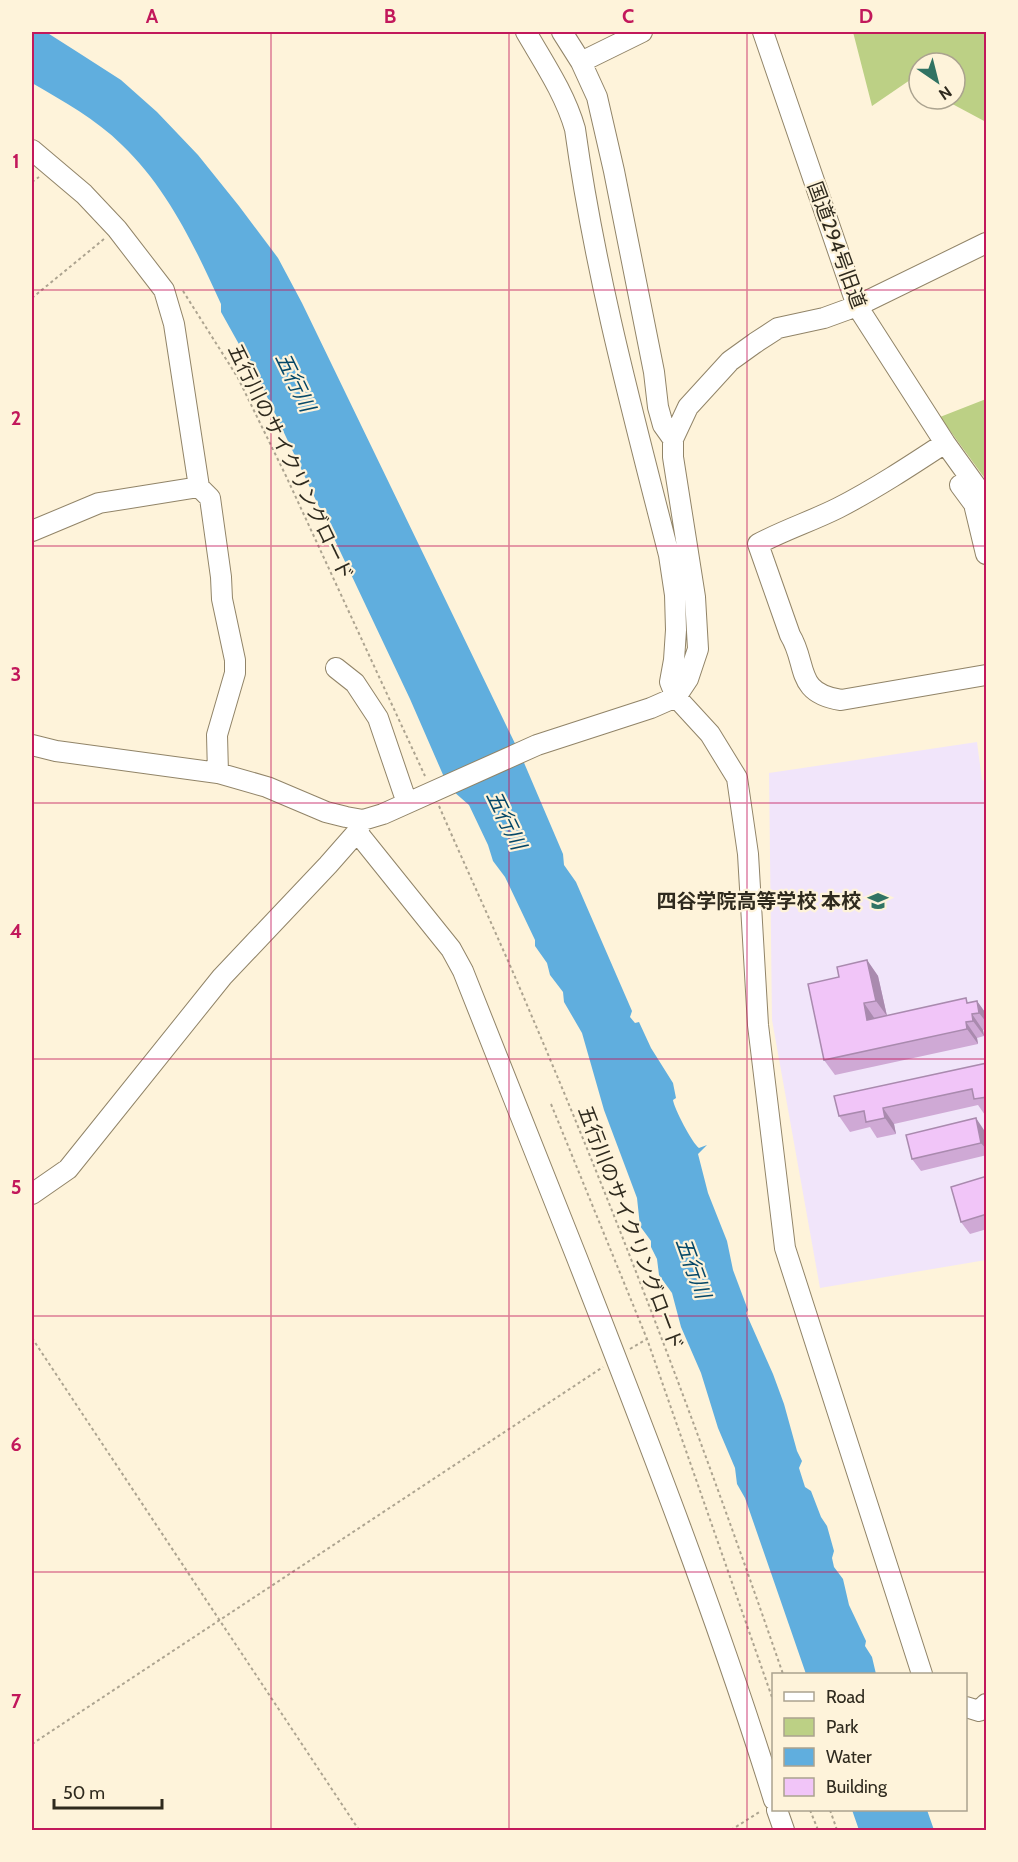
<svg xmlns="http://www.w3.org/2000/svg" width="1018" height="1862" viewBox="0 0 1018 1862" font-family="Cabin,'Noto Sans JP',sans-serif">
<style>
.education{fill:#f1e5fa}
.green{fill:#bcd085}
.water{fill:#60aede}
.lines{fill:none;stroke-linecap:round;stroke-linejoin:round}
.minor-casing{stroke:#918468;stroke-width:22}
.path{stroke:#ada490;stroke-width:2;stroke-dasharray:3 3;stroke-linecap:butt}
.minor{stroke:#fff;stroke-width:20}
.wall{fill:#cfa9d5}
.shaded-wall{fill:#a98aae}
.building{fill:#f1c5f8;stroke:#a98aae;stroke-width:1.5}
.grid{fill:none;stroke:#c2185b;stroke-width:1.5;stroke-opacity:0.55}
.labels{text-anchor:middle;stroke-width:4.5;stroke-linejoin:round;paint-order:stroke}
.street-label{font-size:20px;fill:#2f2a1e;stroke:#fef3da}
.poi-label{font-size:20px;font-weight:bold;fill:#2f2a1e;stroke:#fef3da;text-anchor:end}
.water-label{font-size:21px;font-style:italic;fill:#064868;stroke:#fef3da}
.neatline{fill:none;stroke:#c2185b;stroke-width:2}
.grid-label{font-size:20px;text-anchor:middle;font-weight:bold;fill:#c2185b}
</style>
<rect width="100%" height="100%" fill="#fef3da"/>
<!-- education -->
<path class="education" d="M 977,742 L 982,780 L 986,781 L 986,1260 L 820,1288 L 772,1020 L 769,773 Z"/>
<!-- green -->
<path class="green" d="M 853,32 L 986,32 L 986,122 L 943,99 L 955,99 L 955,63 L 919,63 L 919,85 L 910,80 L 872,106 Z
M 986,399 L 986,480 L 940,417 Z"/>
<!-- water -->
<path class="water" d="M 32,32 L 46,32 L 79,53 L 121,80 L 157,112 L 198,155 L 239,206 L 278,258 L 302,303 L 522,758 L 563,854 L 564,865 L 576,882 L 632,1011 L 630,1017 L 635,1023 L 639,1022 L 651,1048 L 673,1083 L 676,1098 L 673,1100 C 674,1108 692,1143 699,1148 L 707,1145 L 698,1154 L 708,1193 L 727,1241 L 733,1270 L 748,1310 L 746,1313 L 773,1374 L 784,1404 L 797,1451 L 802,1461 L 799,1468 L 805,1487 L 811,1491 L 821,1517 L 827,1526 L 834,1551 L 832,1558 L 834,1567 L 843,1579 L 849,1605 L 866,1641 L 865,1646 L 872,1657 L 876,1674 L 806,1674 L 745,1498 L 737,1484 L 735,1468 L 718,1428 L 701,1373 L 681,1327 L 672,1293 L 659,1275 L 657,1259 L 651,1247 L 651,1241 L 640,1226 L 637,1198 L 604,1110 L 582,1033 L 564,1002 L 563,992 L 550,975 L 547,963 L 535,946 L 535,940 L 505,877 L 493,861 L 488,845 L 469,805 L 453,791 L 444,777 L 410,699 L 260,382 L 221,312 L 221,304 C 195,247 168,189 122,145 C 96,119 63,101 32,83 Z
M 852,1810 L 927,1810 L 934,1830 L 859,1830 Z"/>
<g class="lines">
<!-- minor casing -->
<g class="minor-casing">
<path id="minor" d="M 526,32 C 544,63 565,94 575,129 C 595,274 633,414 669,555 L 675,595 L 676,630 L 674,660 L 670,682 L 676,697 L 710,734 L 737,778 L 748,854 L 758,1025 L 785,1248 L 922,1674
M 562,32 L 581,62 L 597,97 L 614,171 L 654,372 L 658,407 L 663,425 L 673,439
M 763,32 L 857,306 L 945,443 L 986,500
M 581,62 L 642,32
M 32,150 L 84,194 L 117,229 L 164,290 L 174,324 L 199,487 L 210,498 L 221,577 L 222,599 L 235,660 L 235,673 L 217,735 L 218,773
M 945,443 C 910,466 875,489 838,508 C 812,521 784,530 758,544 L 790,635 C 808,664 794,693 841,700 L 986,675
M 960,485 L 974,504 L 986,554
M 32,531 L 99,503 L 199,487
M 336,668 L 355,683 L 378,718 L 407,803
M 32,745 L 56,751 L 218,773 L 267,787 L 326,812 L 346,817 L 363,820 L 383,814 L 537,745 L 651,708 L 676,697 L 688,679 L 698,649 L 695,597 L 673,457 L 673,439 L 688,407 L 730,361 L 755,343 L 778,328 L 824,318 L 857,306 L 986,243
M 357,832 L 451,949 L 463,971 C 501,1066 539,1162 577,1258 C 647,1437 717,1616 774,1800
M 32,1194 L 68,1169 L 222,977 L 328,865 L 357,832 L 363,820
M 966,1707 L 979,1711 L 986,1704
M 777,1810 L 784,1830"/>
</g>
<!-- path -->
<path class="path" d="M 32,182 L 39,177
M 183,291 L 238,378 L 286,476 L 425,776
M 32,298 L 104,239
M 439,806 C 469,875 501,943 530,1012 C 623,1229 706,1451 783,1674
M 551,1104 L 647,1339 L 774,1703
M 32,1338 L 359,1830
M 630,1349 L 647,1339
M 32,1744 L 603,1367
M 810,1810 L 818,1830
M 830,1810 L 837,1830
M 731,1830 L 761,1811"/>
<!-- minor -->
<use href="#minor" class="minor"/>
</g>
<!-- wall -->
<path class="wall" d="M 867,960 L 878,976 L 887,1016 L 977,1001 L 987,1015 L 987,1029 L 983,1030 L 984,1036 L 977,1038 L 978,1044 L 835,1075 L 824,1060 Z
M 987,1063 L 987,1115 L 985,1115 L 978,1105 L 894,1124 L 896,1134 L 877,1138 L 870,1127 L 850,1132 L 839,1116 Z
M 984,1130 L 987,1140 L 987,1155 L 921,1171 L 912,1159 Z
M 987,1176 L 987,1229 L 970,1234 L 961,1222 Z"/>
<!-- shaded-wall -->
<path class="shaded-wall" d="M 867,960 L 878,976 L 887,1016 L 876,1001 Z
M 977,1001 L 987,1015 L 987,1023 L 979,1013 Z
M 864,1003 L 875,1019 L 867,1020 Z
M 972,1014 L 983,1030 L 984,1036 L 973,1021 Z
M 966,1022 L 977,1038 L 978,1044 L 967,1029 Z
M 883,1108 L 894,1124 L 896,1134 L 885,1118 Z
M 976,1118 L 984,1130 L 987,1140 L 987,1150 L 981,1143 Z"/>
<!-- building -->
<path class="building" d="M 867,960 L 876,1001 L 864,1003 L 867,1020 L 966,998 L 967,1003 L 977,1001 L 979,1013 L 972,1014 L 973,1021 L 966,1022 L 967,1029 L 824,1060 L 808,984 L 839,977 L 837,967 Z
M 987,1063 L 987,1097 L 974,1099 L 972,1089 L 883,1108 L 885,1118 L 866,1122 L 864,1111 L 839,1116 L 834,1096 Z
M 976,1118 L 981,1143 L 912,1159 L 906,1135 Z
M 987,1176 L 987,1214 L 961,1222 L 951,1187 Z"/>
<!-- grid -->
<path class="grid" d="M 271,32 L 271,1830M 509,32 L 509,1830M 747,32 L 747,1830M 32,290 L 986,290M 32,546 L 986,546M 32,803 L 986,803M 32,1059 L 986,1059M 32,1316 L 986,1316M 32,1572 L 986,1572"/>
<!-- icons -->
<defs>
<g id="school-bare" transform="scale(1.62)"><path d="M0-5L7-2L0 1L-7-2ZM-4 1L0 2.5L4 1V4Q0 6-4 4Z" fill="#317363" stroke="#fef3da" stroke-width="2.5" paint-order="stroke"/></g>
</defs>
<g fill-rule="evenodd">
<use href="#school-bare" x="878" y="901"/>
</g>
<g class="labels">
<!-- street labels -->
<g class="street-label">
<text transform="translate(837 245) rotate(70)" y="7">国道294号旧道</text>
<text transform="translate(291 462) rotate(64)" y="7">五行川のサイクリングロード</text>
<text transform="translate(631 1228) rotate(69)" y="7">五行川のサイクリングロード</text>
</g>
<!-- poi labels -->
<g class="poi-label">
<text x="861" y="908">四谷学院高等学校 本校</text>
</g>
<!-- water labels -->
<g class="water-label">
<text transform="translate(295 382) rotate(64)" y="7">五行川</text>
<text transform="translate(506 820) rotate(64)" y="7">五行川</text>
<text transform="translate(693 1268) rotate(70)" y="7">五行川</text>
</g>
</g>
<!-- border -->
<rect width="1018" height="1862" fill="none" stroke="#fef3da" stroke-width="66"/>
<!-- legend -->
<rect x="772" y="1673" width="195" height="138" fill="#fef3da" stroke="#aba38f" stroke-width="1.5"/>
<rect x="784" y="1692" width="30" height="9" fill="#ffffff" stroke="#aba38f" stroke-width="1.5"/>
<text x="826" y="1703" font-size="18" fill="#2f2a1e">Road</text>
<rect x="784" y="1718" width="30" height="18" fill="#bcd085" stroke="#aba38f" stroke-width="1.5"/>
<text x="826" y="1733" font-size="18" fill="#2f2a1e">Park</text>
<rect x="784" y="1748" width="30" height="18" fill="#60aede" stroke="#aba38f" stroke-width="1.5"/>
<text x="826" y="1763" font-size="18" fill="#2f2a1e">Water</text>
<rect x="784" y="1778" width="30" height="18" fill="#f1c5f8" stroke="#aba38f" stroke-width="1.5"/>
<text x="826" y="1793" font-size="18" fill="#2f2a1e">Building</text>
<!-- north arrow -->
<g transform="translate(937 81) rotate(145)"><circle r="28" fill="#fef3da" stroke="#aba38f" stroke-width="1.5"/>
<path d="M0-4.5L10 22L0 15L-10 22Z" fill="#317363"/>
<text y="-9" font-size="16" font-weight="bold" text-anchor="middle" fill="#2f2a1e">N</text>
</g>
<!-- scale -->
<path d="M54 1799v9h108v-9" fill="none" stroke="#2f2a1e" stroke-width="3"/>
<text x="63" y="1799" font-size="18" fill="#2f2a1e" stroke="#fef3da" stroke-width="4.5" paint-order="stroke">50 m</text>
<rect x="33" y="33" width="952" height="1796" class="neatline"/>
<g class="grid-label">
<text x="152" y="23">A</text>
<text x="390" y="23">B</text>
<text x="628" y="23">C</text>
<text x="866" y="23">D</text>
<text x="16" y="168">1</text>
<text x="16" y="425">2</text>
<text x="16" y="681">3</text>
<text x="16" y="938">4</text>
<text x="16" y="1194">5</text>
<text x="16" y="1451">6</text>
<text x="16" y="1708">7</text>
</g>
</svg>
